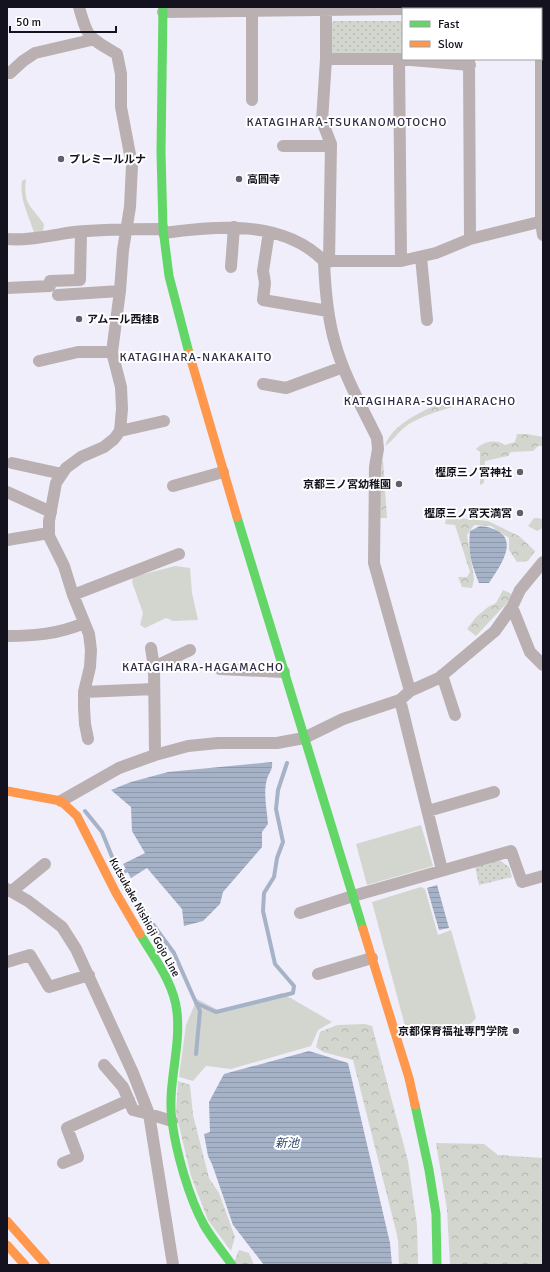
<svg xmlns="http://www.w3.org/2000/svg" width="550" height="1272" viewBox="0 0 550 1272" font-family="Signika,'Noto Sans JP',sans-serif">
<style>
.grass{fill:#d3d6ce}
.forest{fill:url(#forest-crowns)}
.park{fill:url(#park-dots)}
.water{fill:url(#water-rules)}
.lines{fill:none;stroke-linecap:round;stroke-linejoin:round}
.stream{stroke:#a5b2c8;stroke-width:4}
.street{stroke:#baafb1;stroke-width:12}
.fast{stroke:#63d668;stroke-width:9}
.slow{stroke:#ff974d;stroke-width:9}
.poi-dot{fill:#615f6b;stroke:#fff;stroke-width:1.5}
.labels{text-anchor:middle;stroke-width:4;stroke-linejoin:round;paint-order:stroke}
.poi-label{font-size:11px;font-weight:bold;fill:#14121e;stroke:#fff;text-anchor:end}
.street-label{font-size:11px;fill:#14121e;stroke:#fff}
.neighbourhood-label{font-size:12px;letter-spacing:1px;fill:#2f2b45;stroke:#fff}
.water-label{font-size:12px;font-style:italic;fill:#2b4970;stroke:#fff}
</style>
<defs>
<pattern id="forest-crowns" width="20" height="18" patternUnits="userSpaceOnUse"><rect width="20" height="18" fill="#d3d6ce"/><path d="M2 6a3 3 0 1 1 6 0M12 15a3 3 0 1 1 6 0" fill="none" stroke="#b4b7b0"/></pattern>
<pattern id="park-dots" width="8" height="8" patternUnits="userSpaceOnUse"><rect width="8" height="8" fill="#d3d6ce"/><path d="M2 2h.1M6 6h.1" fill="none" stroke="#b4b7b0" stroke-width="1.8" stroke-linecap="round"/></pattern>
<pattern id="water-rules" width="6" height="5" patternUnits="userSpaceOnUse"><rect width="6" height="5" fill="#a5b2c8"/><path d="M0 2.5h6" fill="none" stroke="#8d98ab"/></pattern>
</defs>
<rect width="100%" height="100%" fill="#f0eefa"/>
<!-- grass -->
<path class="grass" d="M 26,179 C 23,205 30,204 44,224 L 43,232 L 34,233 C 29,215 19,200 22,181 Z
M 175,566 L 190,568 L 192,593 L 198,620 L 173,621 L 166,618 L 145,628 L 140,625 L 143,613 L 132,582 L 133,577 Z
M 421,825 L 433,866 L 367,885 L 356,844 Z
M 421,887 L 425,889 L 438,935 L 451,930 L 476,1018 L 463,1032 L 405,1026 L 372,902 Z
M 282,993 L 332,1022 L 318,1030 L 311,1046 L 231,1069 L 206,1066 L 193,1081 L 179,1077 L 186,1025 L 197,999 L 220,1011 Z"/>
<!-- forest -->
<path class="forest" d="M 465,396 L 483,397 L 480,402 C 459,404 422,414 405,427 C 397,433 395,439 385,446 C 393,419 441,402 465,396 Z
M 517,434 L 527,434 L 543,437 L 543,446 L 538,446 L 533,451 L 511,452 L 508,456 L 485,461 L 484,483 L 480,485 L 480,452 L 476,449 C 484,441 496,439 505,445 L 515,442 Z
M 383,460 L 387,518 L 379,518 L 379,467 Z
M 460,518 L 488,521 L 519,536 L 535,551 L 528,561 L 517,562 L 509,550 L 509,538 L 491,526 L 474,525 L 467,535 L 474,579 L 472,588 L 462,587 L 458,577 L 467,577 L 470,572 L 455,525 L 445,524 L 446,519 Z
M 534,518 L 543,519 L 543,528 L 537,531 L 528,526 Z
M 503,590 L 512,594 L 506,604 L 476,636 L 467,629 L 476,617 L 488,607 L 496,603 Z
M 365,1024 L 372,1026 L 408,1161 L 417,1225 L 418,1265 L 399,1265 L 398,1239 L 353,1060 L 323,1052 L 316,1047 L 320,1032 L 337,1025 Z
M 178,1081 L 190,1085 L 193,1115 L 209,1178 L 219,1193 L 235,1237 L 231,1251 L 208,1220 L 191,1176 L 176,1113 Z
M 436,1143 L 484,1144 L 498,1155 L 543,1158 L 543,1265 L 450,1265 L 447,1209 Z
M 239,1250 L 249,1253 L 254,1265 L 233,1265 Z"/>
<!-- park -->
<path class="park" d="M 334,21 L 403,21 L 403,59 L 331,58 L 332,23 Z
M 499,860 L 509,867 L 512,877 L 479,885 L 475,866 Z"/>
<!-- water -->
<path class="water" d="M 480,526 C 524,531 504,561 489,583 L 479,583 C 471,563 468,553 470,531 Z
M 272,762 C 273,770 269,772 267,779 C 263,794 267,809 268,824 L 262,832 L 262,847 L 223,892 L 220,904 L 203,921 L 184,926 L 182,909 L 147,868 L 131,878 L 123,864 L 145,853 L 132,831 L 131,807 L 111,790 L 131,782 L 168,772 Z
M 437,885 L 449,928 L 439,930 L 427,888 Z
M 309,1051 L 348,1063 L 390,1243 L 392,1265 L 264,1265 L 233,1225 L 212,1164 L 208,1156 L 204,1134 L 210,1132 L 209,1102 L 224,1074 Z"/>
<g class="lines">
<!-- stream -->
<path class="stream" d="M 85,811 L 102,832 L 119,874
M 126,871 L 119,874 L 135,900 L 174,953 L 193,996 L 200,1011 L 196,1054
M 196,1003 L 216,1012 L 293,993 L 294,986 L 275,964 L 263,911 L 264,893 L 274,877 L 277,858 L 283,842 L 276,809 L 278,790 L 287,763"/>
<!-- street -->
<path class="street" d="M 79,7 C 88,39 88,37 117,54 L 121,74 L 121,107 L 132,165 L 130,207 L 123,250 L 120,291 L 112,352 L 121,387 L 122,409 L 120,431 L 114,439 L 104,447 L 81,457 L 66,468 L 56,483 L 49,521 L 49,536 L 64,566 L 73,595 L 89,634 L 91,650 L 90,667 L 84,692 L 84,707 L 85,724 L 88,739
M 252,7 L 252,100
M 326,7 L 326,59 L 322,121 L 331,144 L 329,262
M 541,10 L 541,12
M 163,12 L 403,9
M 326,59 L 399,59 L 470,65
M 399,59 L 401,261
M 469,59 L 470,239
M 541,59 L 541,222 L 543,235
M 7,73 L 10,73 L 23,61 L 35,53 L 91,40
M 283,146 L 331,146
M 269,232 L 263,271 L 265,283 L 263,300 L 328,311
M 164,233 C 217,226 282,219 324,261 C 325,288 327,316 335,343 C 344,376 362,407 377,438 L 378,449 L 375,467 L 374,563 L 410,691
M 7,239 C 29,241 52,235 74,232 C 104,229 134,229 163,229
M 421,257 L 427,320
M 324,261 L 401,261 L 436,253 L 470,239 L 543,221
M 231,267 L 234,227
M 7,288 L 50,286 L 50,281 L 80,280 L 81,232
M 58,295 L 120,291
M 39,361 L 78,352 L 112,352
M 263,384 L 286,388 L 343,367
M 120,431 L 164,421
M 12,463 L 62,474
M 173,486 L 223,472
M 7,492 L 51,512
M 7,540 L 49,533
M 73,595 L 179,554
M 512,607 L 530,652 L 543,665
M 7,636 C 34,636 59,634 84,623
M 151,648 L 154,667 L 155,755
M 154,667 L 190,650
M 220,669 L 284,672
M 442,675 L 455,715
M 84,692 L 154,689
M 400,700 L 442,870
M 61,801 L 119,768 L 155,755 L 188,746 L 218,743 L 277,743 L 304,738 L 343,719 L 400,700 L 410,691 L 439,678 L 495,631 L 512,607 L 520,590 L 543,562
M 428,811 L 494,792
M 7,889 L 28,901 L 62,927 L 76,949 L 133,1073 L 149,1114 L 172,1121
M 12,891 L 45,864
M 300,913 L 353,896 L 511,851 L 522,882 L 543,876
M 7,962 L 30,955 L 49,987 L 89,975
M 318,974 L 372,958
M 104,1065 L 123,1087 L 133,1110 L 149,1114 L 173,1265
M 63,1163 L 78,1157 L 67,1128 L 129,1100"/>
<!-- fast -->
<path class="fast" d="M 163,7 L 161,152 L 163,229 L 169,276 L 189,353
M 469,7 L 469,9
M 237,517 L 363,929
M 140,934 C 154,958 174,983 177,1012 C 181,1049 167,1085 172,1121 C 176,1152 189,1198 204,1225 C 212,1239 223,1252 232,1265
M 415,1105 L 429,1170 L 436,1214 L 437,1265"/>
<!-- slow -->
<path class="slow" d="M 189,353 L 237,517
M 7,791 L 61,801 L 77,816 L 116,893 L 140,934
M 363,929 L 409,1078 L 415,1105
M 7,1221 L 46,1265
M 7,1245 L 25,1265"/>
</g>
<!-- markers -->
<g class="poi-dot">
<circle cx="61" cy="159" r="4"/>
<circle cx="239" cy="179" r="4"/>
<circle cx="79" cy="319" r="4"/>
<circle cx="520" cy="472" r="4"/>
<circle cx="399" cy="484" r="4"/>
<circle cx="520" cy="513" r="4"/>
<circle cx="516" cy="1031" r="4"/>
</g>
<g class="labels">
<!-- poi labels -->
<g class="poi-label">
<text x="69" y="163" text-anchor="start">プレミールルナ</text>
<text x="247" y="183" text-anchor="start">高圓寺</text>
<text x="87" y="323" text-anchor="start">アムール西桂B</text>
<text x="512" y="476">樫原三ノ宮神社</text>
<text x="391" y="488">京都三ノ宮幼稚園</text>
<text x="512" y="517">樫原三ノ宮天満宮</text>
<text x="508" y="1035">京都保育福祉専門学院</text>
</g>
<!-- street labels -->
<g class="street-label">
<text transform="translate(145 917) rotate(61)" y="4">Kutsukake Nishioji Gojo Line</text>
</g>
<!-- neighbourhood labels -->
<g class="neighbourhood-label">
<text x="347" y="126">KATAGIHARA-TSUKANOMOTOCHO</text>
<text x="196" y="361">KATAGIHARA-NAKAKAITO</text>
<text x="430" y="405">KATAGIHARA-SUGIHARACHO</text>
<text x="203" y="671">KATAGIHARA-HAGAMACHO</text>
</g>
<!-- water labels -->
<g class="water-label">
<text x="287" y="1147">新池</text>
</g>
</g>
<!-- border -->
<rect width="550" height="1272" fill="none" stroke="#14121e" stroke-width="16"/>
<!-- legend -->
<rect x="402" y="8" width="140" height="52" fill="#ffffff" stroke="#a1a0a5"/>
<rect x="410" y="21" width="20" height="6" fill="#63d668" stroke="#a1a0a5"/>
<text x="438" y="28" font-size="12" fill="#14121e">Fast</text>
<rect x="410" y="41" width="20" height="6" fill="#ff974d" stroke="#a1a0a5"/>
<text x="438" y="48" font-size="12" fill="#14121e">Slow</text>
<!-- scale -->
<path d="M10 26v6h106v-6" fill="none" stroke="#14121e" stroke-width="2"/>
<text x="16" y="26" font-size="12" fill="#14121e" stroke="#ffffff" stroke-width="3" paint-order="stroke">50 m</text>
</svg>
